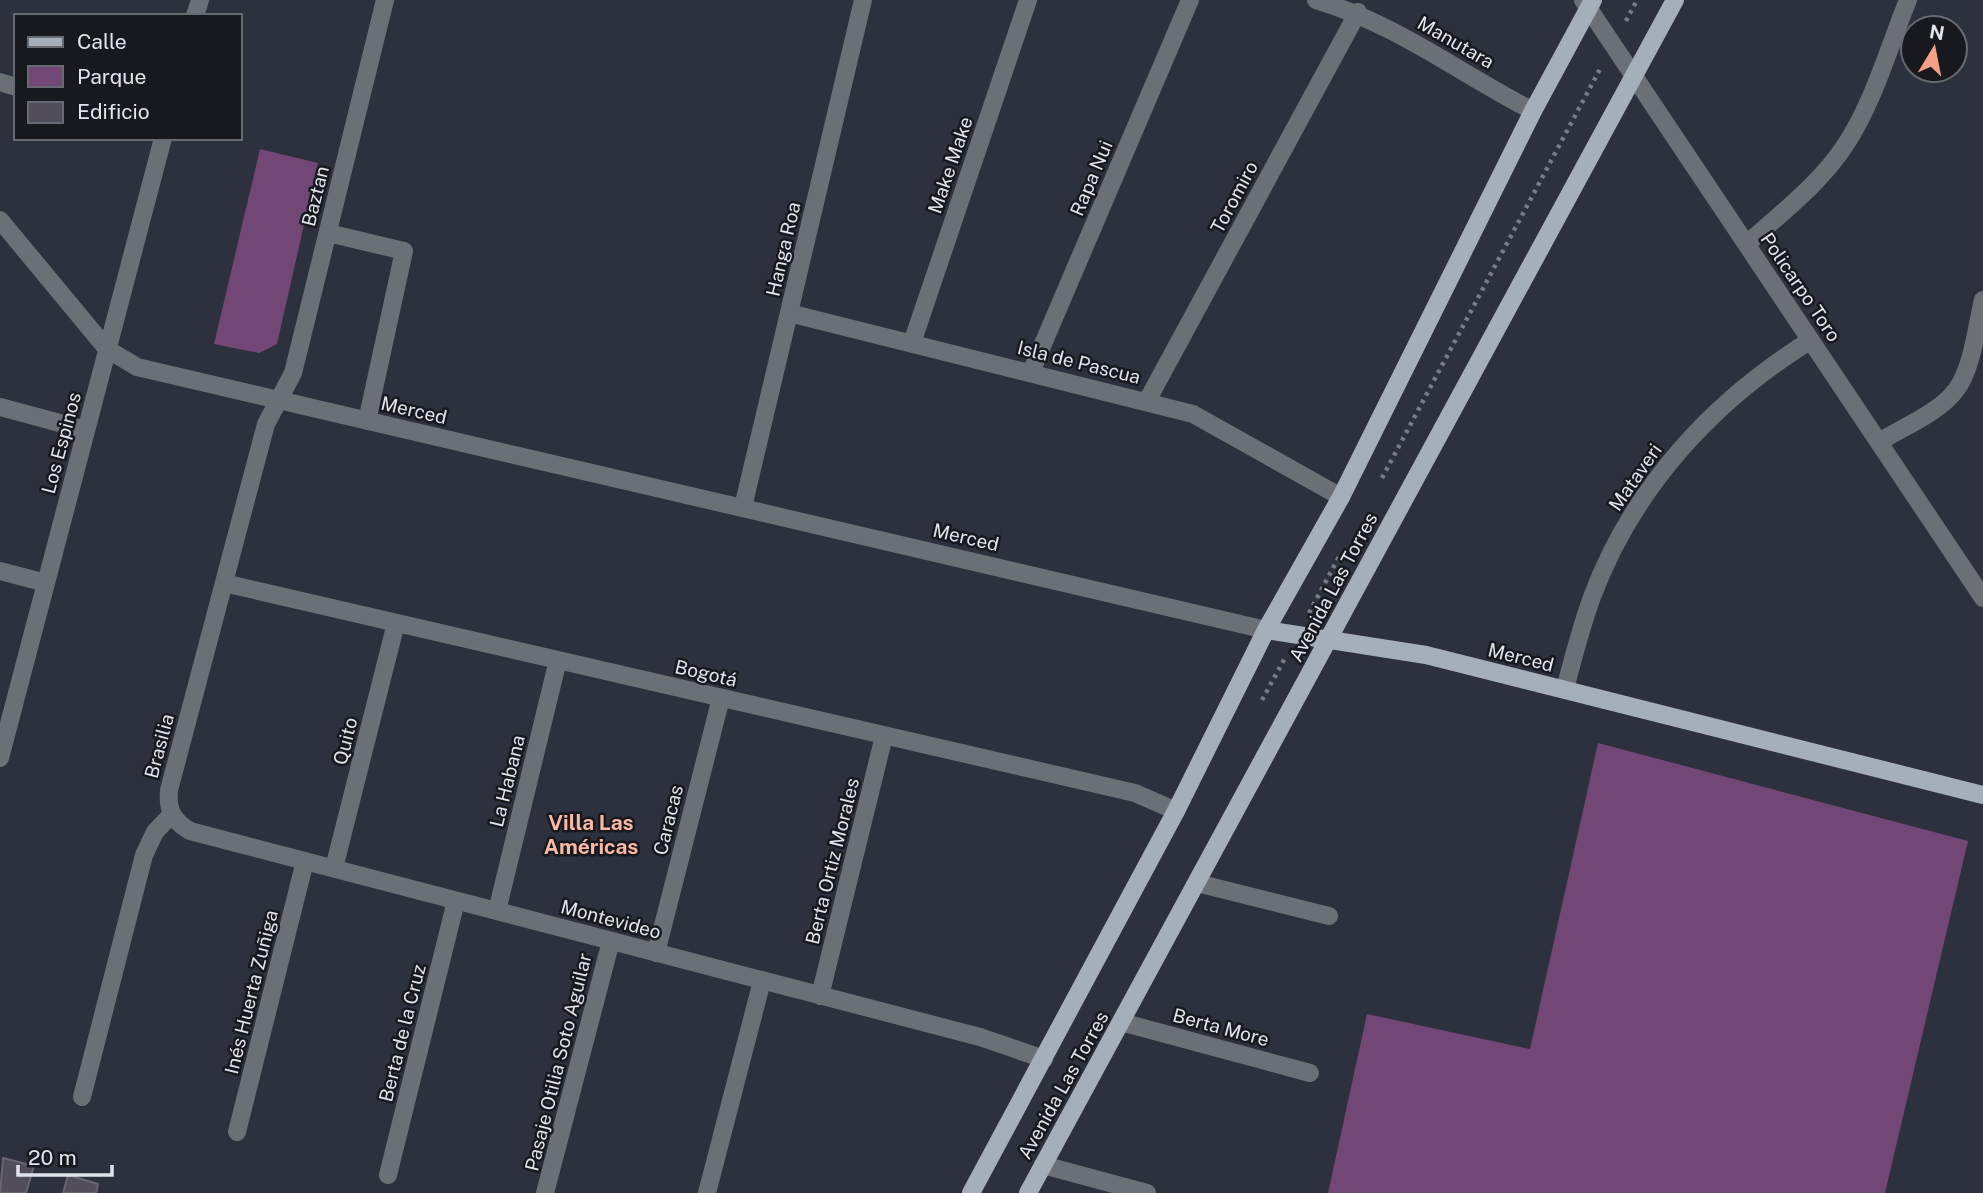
<svg xmlns="http://www.w3.org/2000/svg" width="1983" height="1193" viewBox="0 0 1983 1193" font-family="'Public Sans',sans-serif">
<style>
.green{fill:#724775}
.building{fill:#524d5b;stroke:#686472;stroke-width:2}
.lines{fill:none;stroke-linecap:round;stroke-linejoin:round}
.path{stroke:#797c87;stroke-width:4.5;stroke-dasharray:3.5 5;stroke-linecap:butt}
.minor{stroke:#6b7076;stroke-width:18}
.major{stroke:#a5afba;stroke-width:18}
.labels{text-anchor:middle;stroke-width:5;stroke-linejoin:round;paint-order:stroke}
.street-label{font-size:19px;fill:#e2e4ed;stroke:#17191e}
.neighbourhood-label{font-size:21px;font-weight:bold;fill:#f9b9a4;stroke:#17191e}
</style>
<rect width="100%" height="100%" fill="#2d303d"/>
<!-- green -->
<path class="green" d="M 260,149 L 318,163 L 277,344 L 259,353 L 214,344 Z
M 1598,743 L 1968,841 L 1885,1193 L 1328,1193 L 1367,1014 L 1530,1049 Z"/>
<!-- building -->
<path class="building" d="M 3,1158 L 34,1166 L 26,1193 L 0,1193 Z
M 68,1175 L 98,1184 L 96,1193 L 63,1193 Z"/>
<g class="lines">
<!-- path -->
<path class="path" d="M 1626,21 L 1637,0
M 1382,478 L 1600,69
M 1309,613 L 1341,553
M 1262,700 L 1285,658"/>
<!-- minor -->
<path class="minor" d="M 385,0 L 293,373 L 266,424 L 169,790 C 167,810 173,821 190,831 L 980,1037 L 1044,1059
M 1316,0 C 1397,24 1459,73 1533,111
M 1583,0 L 1983,598
M 195,16 L 200,0
M 0,82 L 16,87
M 0,220 L 107,349 L 137,367 L 1266,630
M 328,233 L 404,251 L 367,421
M 1747,244 C 1781,213 1821,183 1846,144 C 1874,101 1889,47 1908,0
M 789,313 L 1193,414 L 1341,497
M 912,343 L 1028,0
M 1031,372 L 1190,0
M 1147,401 L 1358,12
M 0,407 L 86,430
M 1879,442 C 1903,427 1939,413 1956,390 C 1973,367 1976,328 1983,300
M 743,507 L 863,0
M 0,571 L 46,583
M 224,583 L 1135,793 L 1176,811
M 1565,689 C 1573,658 1581,627 1592,597 C 1633,487 1713,401 1811,340
M 0,758 L 163,138
M 334,868 L 396,623
M 1197,883 L 1329,916
M 497,911 L 558,660
M 656,953 L 721,698
M 820,996 L 884,736
M 1121,1022 L 1310,1073
M 82,1097 L 144,855 L 155,832 L 171,815
M 237,1132 L 305,861
M 1043,1165 L 1147,1193
M 388,1175 L 456,901
M 545,1193 L 611,941
M 707,1193 L 762,981"/>
<!-- major -->
<path class="major" d="M 1266,630 L 1426,655 L 1983,795
M 971,1193 L 1176,811 L 1266,630 L 1341,497 L 1533,111 L 1593,0
M 1028,1193 L 1675,0"/>
</g>
<g class="labels">
<!-- street labels -->
<g class="street-label">
<text transform="translate(1456 42) rotate(30)" y="7">Manutara</text>
<text transform="translate(950 165) rotate(-71)" y="7">Make Make</text>
<text transform="translate(1091 178) rotate(-67)" y="7">Rapa Nui</text>
<text transform="translate(315 196) rotate(-76)" y="7">Baztan</text>
<text transform="translate(1234 197) rotate(-62)" y="7">Toromiro</text>
<text transform="translate(783 249) rotate(-77)" y="7">Hanga Roa</text>
<text transform="translate(1801 287) rotate(56)" y="7">Policarpo Toro</text>
<text transform="translate(1079 362) rotate(14)" y="7">Isla de Pascua</text>
<text transform="translate(414 410) rotate(13)" y="7">Merced</text>
<text transform="translate(61 443) rotate(-75)" y="7">Los Espinos</text>
<text transform="translate(1635 477) rotate(-55)" y="7">Mataveri</text>
<text transform="translate(966 537) rotate(13)" y="7">Merced</text>
<text transform="translate(1333 587) rotate(-62)" y="7">Avenida Las Torres</text>
<text transform="translate(1521 657) rotate(14)" y="7">Merced</text>
<text transform="translate(706 673) rotate(13)" y="7">Bogotá</text>
<text transform="translate(345 741) rotate(-76)" y="7">Quito</text>
<text transform="translate(159 746) rotate(-75)" y="7">Brasilia</text>
<text transform="translate(507 781) rotate(-76)" y="7">La Habana</text>
<text transform="translate(668 820) rotate(-76)" y="7">Caracas</text>
<text transform="translate(832 861) rotate(-76)" y="7">Berta Ortiz Morales</text>
<text transform="translate(611 919) rotate(15)" y="7">Montevideo</text>
<text transform="translate(251 992) rotate(-76)" y="7">Inés Huerta Zuñiga</text>
<text transform="translate(1221 1027) rotate(15)" y="7">Berta More</text>
<text transform="translate(402 1033) rotate(-76)" y="7">Berta de la Cruz</text>
<text transform="translate(558 1062) rotate(-76)" y="7">Pasaje Otilia Soto Aguilar</text>
<text transform="translate(1063 1085) rotate(-61)" y="7">Avenida Las Torres</text>
</g>
<!-- neighbourhood labels -->
<g class="neighbourhood-label">
<text x="591" y="830">Villa Las<tspan x="591" dy="24">Américas</tspan></text>
</g>
</g>
<!-- legend -->
<rect x="14" y="14" width="228" height="126" fill="#17191e" stroke="#686a71" stroke-width="2"/>
<rect x="28" y="37" width="35" height="10" fill="#a5afba" stroke="#686a71" stroke-width="2"/>
<text x="77" y="49" font-size="21" fill="#e2e4ed">Calle</text>
<rect x="28" y="66" width="35" height="21" fill="#724775" stroke="#686a71" stroke-width="2"/>
<text x="77" y="84" font-size="21" fill="#e2e4ed">Parque</text>
<rect x="28" y="102" width="35" height="21" fill="#524d5b" stroke="#686a71" stroke-width="2"/>
<text x="77" y="119" font-size="21" fill="#e2e4ed">Edificio</text>
<!-- north arrow -->
<g transform="translate(1934 49) rotate(10)"><circle r="33" fill="#17191e" stroke="#686a71" stroke-width="2"/>
<path d="M0-5L12 26L0 18L-12 26Z" fill="#f39f84"/>
<text y="-10" font-size="19" font-weight="bold" text-anchor="middle" fill="#e2e4ed">N</text>
</g>
<!-- scale -->
<path d="M18 1165v10h94v-10" fill="none" stroke="#e2e4ed" stroke-width="3.5"/>
<text x="28" y="1165" font-size="21" fill="#e2e4ed" stroke="#17191e" stroke-width="5" paint-order="stroke">20 m</text>
</svg>
